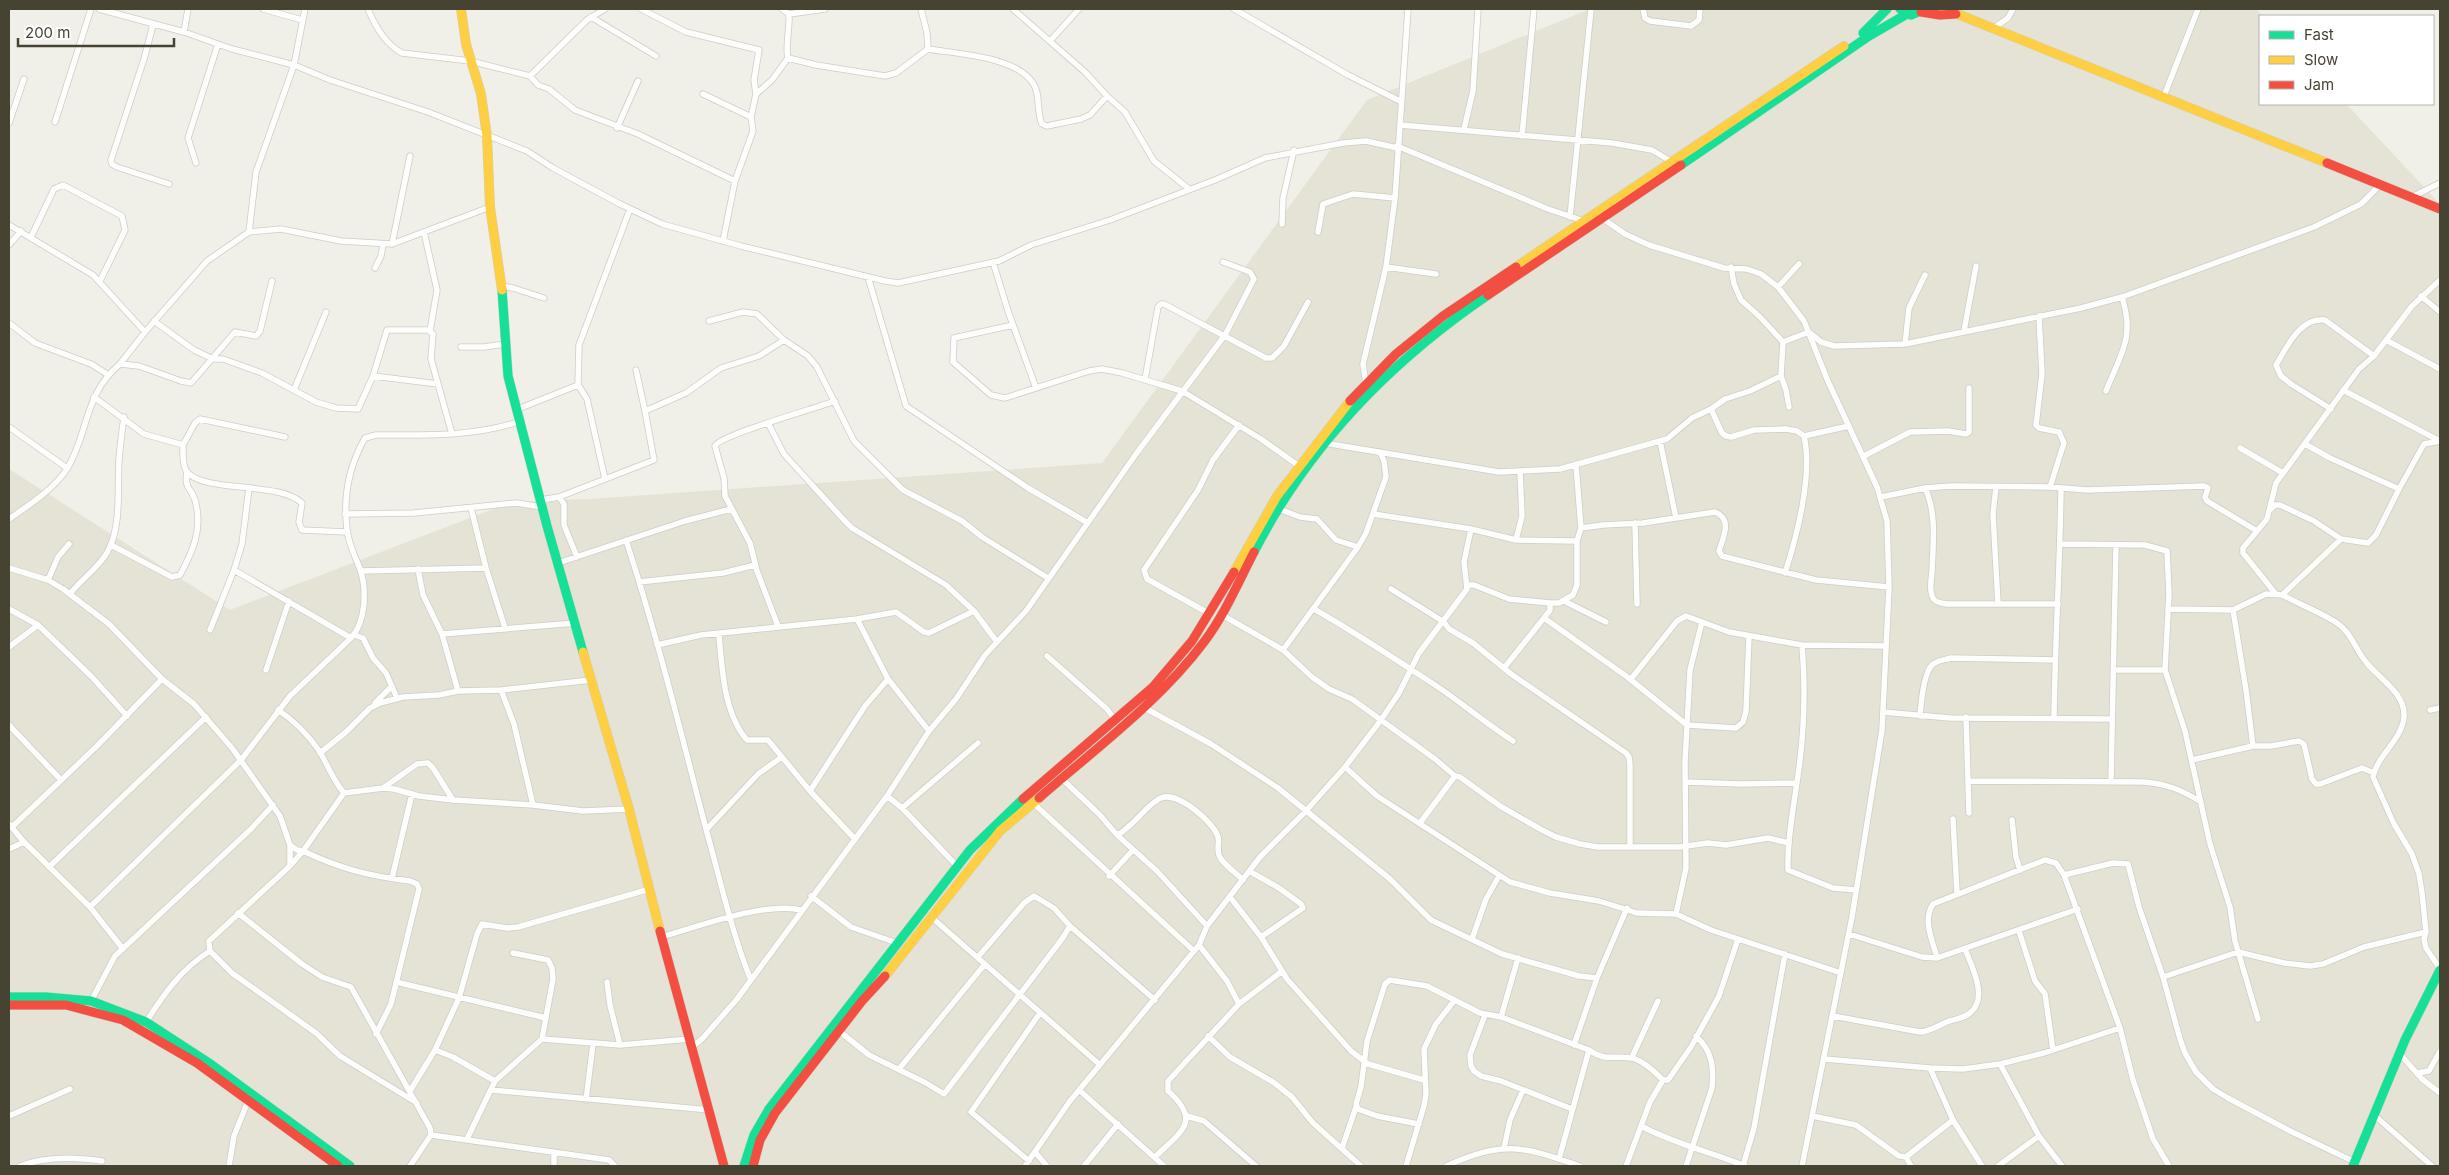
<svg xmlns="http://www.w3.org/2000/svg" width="2449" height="1175" viewBox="0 0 2449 1175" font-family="Inter,sans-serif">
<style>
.residential{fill:#e5e3d5}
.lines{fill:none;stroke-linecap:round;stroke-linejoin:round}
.street-casing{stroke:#cecdc6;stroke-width:7}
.fast-casing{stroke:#d0cfbe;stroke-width:10}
.slow-casing{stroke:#d0cfbe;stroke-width:10}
.jam-casing{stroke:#d0cfbe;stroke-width:10}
.street{stroke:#fdfdfc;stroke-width:5.5}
.fast{stroke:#16e098;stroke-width:9}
.slow{stroke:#ffcf43;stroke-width:9}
.jam{stroke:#f24e42;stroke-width:9}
</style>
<rect width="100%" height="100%" fill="#f0efe8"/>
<!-- residential -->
<path class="residential" d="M 1590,9 L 2256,9 L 2263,16 L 2260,16 L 2260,104 L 2346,104 L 2440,204 L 2440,1166 L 9,1166 L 9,469 L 230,610 L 501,506 L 540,500 L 590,499 L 1102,463 L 1367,100 Z"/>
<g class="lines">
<!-- street casing -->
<g class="street-casing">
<path id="street" d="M 99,9 L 184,32 L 232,49 L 294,65 L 330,80 L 428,112 L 527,151 L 553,168 L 620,204 L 662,224 L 741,246 L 885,281 L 898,283 L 999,261 L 1031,245 L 1110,220 L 1215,180 L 1265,158 L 1343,143 L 1366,141 L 1397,148 L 1397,146 L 1548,209 L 1584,221
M 263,9 L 302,20
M 368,9 C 375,26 385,44 402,53 L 470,61 L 530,76 L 588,19 L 605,9
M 641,9 L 686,32 L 759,50 L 754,80 L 756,94 L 751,117 L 753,131 L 735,181 L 723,241
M 921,9 L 927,33 L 928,49
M 1013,9 L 1085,72 L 1107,96
M 1234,9 L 1348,75 L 1400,101
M 1643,9 L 1645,18 L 1650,21 L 1691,26 L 1699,20 L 1700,9
M 789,14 L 825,9
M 591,17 L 656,56
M 153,25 L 144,59 L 111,160 L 112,164 L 117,167 L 169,184
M 1994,28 L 2008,18 L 2013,9
M 184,32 L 188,9
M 1050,41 L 1079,9
M 788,58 L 816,65 L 885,76 L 896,73 L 928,49 C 957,54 1015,56 1033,83 C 1041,95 1036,111 1042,124 L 1047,126 L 1081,119 L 1090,115 L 1107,96 L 1125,112 L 1154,161 L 1189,189
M 530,76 L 538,85 L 549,89 L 575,110 L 638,134 L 735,181
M 703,94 L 751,117
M 756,94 L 772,80 L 788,58 C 785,50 790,25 789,14 L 782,9
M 2164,96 L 2198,9
M 55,122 L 91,9
M 9,123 L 24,79
M 1400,125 L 1612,143 L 1652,150 L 1672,162
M 617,128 L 638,81
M 1464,129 L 1473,91 L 1478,9
M 1522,136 L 1534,9
M 196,163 L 188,138 L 218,44
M 2412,197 L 2440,183
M 1570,217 L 1591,9
M 1602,218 L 1625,234 L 1649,245 L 1724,268 L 1747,269 L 1761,274 L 1778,287 L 1804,321 L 1827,379 L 1877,487 L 1887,521 L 1889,587 L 1882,730 L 1852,917 L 1802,1166
M 1282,224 L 1283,198 L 1294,150
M 9,225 L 93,275 L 145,332
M 249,232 L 256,172 L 294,65 L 305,9
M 424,232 L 437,290 L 430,331
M 1318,232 L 1323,204 L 1353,194 L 1395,198
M 31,237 L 54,189 L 63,185 L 122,216 L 125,230 L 100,281
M 392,244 L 410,156
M 9,245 L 21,231
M 993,262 L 1008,311 L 1036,388
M 1386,267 L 1436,274
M 1731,267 L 1734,284 L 1741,300 L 1760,317 L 1783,342
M 375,268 L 381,256 L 383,244
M 868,277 L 906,406 L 1028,488 L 1088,523
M 502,286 L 513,288 L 544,298
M 1778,287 L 1799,264
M 2421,296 L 2440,312
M 2039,316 L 2042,374 L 2036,425 L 2039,428 L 2059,432 L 2064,443 L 2050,487
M 154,321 L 194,350 L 213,359 L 223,359 L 262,373 L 316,402 L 336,408 L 358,409 L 373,376 L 438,384 L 452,434
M 709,321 L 743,312 L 757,314 L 784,340 L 808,356 L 817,367 L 854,441 L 903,490 L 962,521 L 982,537 L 1048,578
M 9,323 L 35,343 L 91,364 L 107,374
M 1013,325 L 954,338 L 953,362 L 991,395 L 1005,398 L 1089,371 L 1102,369 L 1122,373 L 1182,391 L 1261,439 L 1299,466
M 1964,331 L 1976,266
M 1810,333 L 1821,342 L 1834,346 L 1905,344 L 2081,308 L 2122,297 L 2314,227 L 2361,204 L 2381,184
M 2386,340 L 2440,369
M 1905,344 L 1909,308 L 1925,275
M 461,347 L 484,347 L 505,344
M 120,364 L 139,366 L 181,381 L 191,383 L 235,332 L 256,336 L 260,331 L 272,281
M 636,370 L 645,411
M 373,376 L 387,330 L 428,330 L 433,334 L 431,359 L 438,384
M 1781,376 L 1786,390 L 1789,407
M 1145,379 L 1158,307 L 1161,304 L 1164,304 L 1266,358 L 1272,358 L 1284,346 L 1308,302
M 1366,384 L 1363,364 L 1386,267 L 1395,198 L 1408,9
M 294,390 L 326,312
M 2343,390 L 2438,440
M 2106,391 C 2121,353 2135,338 2122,297
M 94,397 L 144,434 L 183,445 C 183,452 182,466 187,472 C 205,493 278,481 302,503 L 299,522 L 302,530 L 347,532
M 518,409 L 578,385
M 1711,409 L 1722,433 L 1726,436 L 1731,437 L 1754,430 L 1786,429 L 1797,431 L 1804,436 C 1813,474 1797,536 1785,573
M 2331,409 L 2291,384 L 2281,376 L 2276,365 C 2287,347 2300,317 2325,320 L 2374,356
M 768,423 L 784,454 L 843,519 L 852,528 L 946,585 L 974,611 L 997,642
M 9,427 L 67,468
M 1804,436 L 1849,426
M 1660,441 L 1676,518
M 1324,443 L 1499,472 L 1560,469 L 1667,439 L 1692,418 L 1711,409 L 1725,399 L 1750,391 L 1781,376 L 1783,342 L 1809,332
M 2305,444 L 2330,458 L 2399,489
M 183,445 L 195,423 L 200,419 L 285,437
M 2240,448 L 2283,473
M 1864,456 L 1910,432 L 1948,431 L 1966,434 L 1969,432 L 1969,388
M 605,479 L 587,399 L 578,385 L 579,345 L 630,209
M 1996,487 L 1993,514 L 1998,604
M 249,488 L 242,544 L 234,570 L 351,638
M 1925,488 C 1937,513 1933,544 1932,572 C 1931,579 1929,591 1933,598 C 1935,603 1942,603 1946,604 L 2058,604
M 559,497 L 564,504 L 564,525 L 577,557
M 1881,497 L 1925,488 L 1951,486 L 2050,487 L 2087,490 L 2204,486 L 2208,488 L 2205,497 L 2207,501 L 2257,531
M 540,500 L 559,497 L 654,460 L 645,411 L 686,393 L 721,368 L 759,356 L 784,340
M 471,508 L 486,568 L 505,628
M 1279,509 L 1300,517 L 1317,519 L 1336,540 L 1358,547
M 2271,509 L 2275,505 L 2280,505 L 2314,521 L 2341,539 L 2368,543 L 2376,535 L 2399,489 L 2424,444 L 2440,441
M 345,514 L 414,513 L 516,503 L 542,507
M 1373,514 L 1471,529 L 1516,540 L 1577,541
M 9,519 C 29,505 53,490 67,469 C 89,433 83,395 120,364 L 145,332 L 207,261 L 249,232 L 281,229 L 341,241 L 392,244 L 490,207
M 1635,523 L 1637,604
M 1581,528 L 1603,525 L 1643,523 L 1715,512 C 1733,519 1723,538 1719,551 L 1722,556 L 1816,580 L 1889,587
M 626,540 C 657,635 681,733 706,829 C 720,879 731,930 750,978
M 1516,540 L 1522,516 L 1520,472
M 2061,544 L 2145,545 L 2167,551 L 2169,594 L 2165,670 L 2185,731 L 2210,844 L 2230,907 L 2235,941 L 2258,1019
M 111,545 L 172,577 L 180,575 C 193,551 203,529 195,500 C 191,487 184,489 187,472
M 558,563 L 685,521 L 731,509
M 9,568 L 48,580 L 63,589 L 109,624 L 162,679 L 194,704 L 232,748 L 280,816 L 290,845 L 290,866
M 418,569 L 423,595 L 442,634 L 458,691
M 361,571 L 486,568
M 48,580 L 58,557 L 69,544
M 639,582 L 723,573 L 755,565
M 1468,585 L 1474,585 L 1509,599 L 1550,603 L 1559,603 L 1573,595 L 1577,585 L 1577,541 L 1581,528 L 1576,465
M 1391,589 L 1444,622 L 1449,629 L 1473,643 L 1511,674 L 1626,753 L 1629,757 L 1630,765 L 1630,847
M 2275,593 L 2243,553 L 2243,548 L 2267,519 L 2276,483 L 2359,369 L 2374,356 L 2412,306 L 2440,280
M 70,594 C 81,579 99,568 108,551 C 122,524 117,489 119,460 C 120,445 122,431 124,417
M 2282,595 C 2297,603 2324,614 2337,623 C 2351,632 2355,649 2366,662 C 2378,678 2406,693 2404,717 C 2402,740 2377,755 2373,777 L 2394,824 L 2412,854 L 2419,874 L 2422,893 L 2426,932 L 2424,939 L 2426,948 L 2440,969
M 1564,601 L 1606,622
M 9,609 L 38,625
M 1314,609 C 1356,633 1397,660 1438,687 C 1463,704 1487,724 1513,741
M 2168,609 L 2233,610 L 2266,594 L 2282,595 L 2341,539
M 2233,610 L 2246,690 L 2253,746
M 1210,614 L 1147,579 L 1144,570 L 1198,490 L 1213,460 L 1239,425
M 1222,615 L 1283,650 L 1312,677 L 1329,689 L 1352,699 L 1435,759 L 1455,776 L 1460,777 L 1500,806 L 1542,830 L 1556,837 L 1580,844 L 1598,847 L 1679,847 L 1708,843 L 1726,845 L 1768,838 L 1789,843
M 1544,618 L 1626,676 L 1687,725 L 1736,728 L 1743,722 L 1746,711 L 1749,636
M 857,619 L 888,679 L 929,731
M 778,626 L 757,571 L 750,543 L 725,496 L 724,478 L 715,446 C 720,435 817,408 835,401
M 210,630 L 234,570
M 442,634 L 576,623
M 354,635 L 363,638 L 373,658 L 386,673 L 397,698
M 719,635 C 722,669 724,714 747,740 L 768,740 L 810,791 L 854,838
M 657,645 L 701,635 L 857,619 L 896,612 L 924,632 L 929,633 L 974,611
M 1802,645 C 1806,691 1804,737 1797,782 C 1793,811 1787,841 1788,870 L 1833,888 L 1856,890
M 9,647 L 38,625 L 92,677 L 127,716
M 1283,650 L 1358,547 L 1366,533 L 1386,477 L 1384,461 L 1380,452
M 1047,656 L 1107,709 L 1115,720
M 1504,668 L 1544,618 L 1550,610 L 1550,603
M 266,670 L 289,601
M 2114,670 L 2165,670
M 1631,679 L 1677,621 L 1686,616 L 1729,632 L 1802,645 L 1886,646
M 501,690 L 514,724 L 533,805
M 375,703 L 392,686
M 1143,707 L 1211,744 L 1278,788 L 1390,879 L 1431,920 L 1502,954 L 1579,976 L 1597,978
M 278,710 C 295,721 309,736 320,752 C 328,766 333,780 344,793 L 383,788 L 394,789 L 419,796 L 453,800 L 533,805 L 583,811 L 629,809
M 2430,710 L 2440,708
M 1883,712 L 1950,718 L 2111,719
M 1920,716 C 1921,704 1923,674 1932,665 C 1937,660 1944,660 1951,658 L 2055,660
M 1966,717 L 1969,813
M 2054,718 C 2055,642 2060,565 2061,488
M 9,725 L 61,780
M 320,753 L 346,732 L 370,708 L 380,703 L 403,697 L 439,695 L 458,691 L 501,690 L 591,680
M 2192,760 L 2253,746 L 2271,746 L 2299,741 L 2304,744 L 2312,779 L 2316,784 L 2320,784 L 2362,768 L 2374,773
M 1345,767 L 1377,796 L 1510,882 L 1550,893 L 1599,901 L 1637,913 L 1676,914 L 1711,930 L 1841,973
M 1061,778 L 1099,814 L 1117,835 L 1157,871 L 1207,926
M 1968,781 L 2144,782 C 2167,784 2182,790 2201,802
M 2111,781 L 2116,545
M 1686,782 L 1742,784 L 1797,783
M 383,788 L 417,764 L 428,763 L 433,768 L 453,800
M 810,791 L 865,706 L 888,679
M 887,796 L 902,808 L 957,866
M 1033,803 L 1194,951
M 902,808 L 978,743
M 1953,819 L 1957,893
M 2012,820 L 2016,857 L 2020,870
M 1420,823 L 1455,776
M 9,824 L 24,842 L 90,907 L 123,949
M 12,827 L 97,746 L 162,679
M 707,829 L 758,774 L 782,757
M 1117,835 C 1133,827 1148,803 1161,798 C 1177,791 1214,822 1218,837 C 1220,844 1215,851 1221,859 C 1227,867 1236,873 1243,880
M 290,845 L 297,850 L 303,851 C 341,869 369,876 410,881 L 417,884 L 419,889 L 391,1004 L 376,1034
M 9,849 L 24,842
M 49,867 L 206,717
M 1249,871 L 1279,888 L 1301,904 L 1303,908 L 1261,937
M 2064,875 L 2113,863 L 2128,864 L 2139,907 L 2163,977 L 2180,1039 L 2185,1053 L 2196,1072 L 2213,1089 L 2228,1098 L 2292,1132 L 2355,1162
M 1109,876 L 1133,850
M 392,878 L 412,794
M 811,896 L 851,927 L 897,943
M 1230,897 L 1261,937 L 1287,979 L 1351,1051 L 1368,1064 L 1424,1080
M 90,907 L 241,760 L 290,696 L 351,638 C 366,622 367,589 360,569 C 355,556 348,543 347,529 C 343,497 349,466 365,438 L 376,435 C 425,435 474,437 521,421
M 238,913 L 302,964 L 322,977 L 351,987 L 430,1128 L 431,1135 L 410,1166
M 1676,914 L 1686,868 L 1685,762 L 1690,670 L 1702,622
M 930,916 L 1099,1064
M 2019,931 L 2035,981 L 2045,994 L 2053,1050
M 1849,934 L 1922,957 L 1937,958 L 2078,909
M 661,937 C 697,927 766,901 801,910
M 1472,939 L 1486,899 L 1499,876
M 210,951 L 232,973 L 316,1033 L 340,1056 L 417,1103
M 978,957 L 1024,903 L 1034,896 L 1054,908 L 1070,926 L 1155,1000
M 1937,958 C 1933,941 1922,921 1933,904 L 2045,860 L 2056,863 L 2064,875 L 2120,1028 L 2133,1080 L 2153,1139 L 2169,1166
M 2163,977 L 2238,952 L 2284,963 L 2310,966 L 2323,964 L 2364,947 L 2426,932
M 396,982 L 546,1018
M 607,982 L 610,1005 L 620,1045
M 91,1001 L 115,956 L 251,829 L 273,805
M 1239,1004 L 1281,972
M 1485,1015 L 1470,1055 L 1471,1066 L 1474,1071 L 1481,1076 L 1501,1081 L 1572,1109
M 1833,1016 L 1920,1032 C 1931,1031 1939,1025 1949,1021 C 1957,1019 1965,1018 1971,1012 C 1988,997 1972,967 1965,949
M 1501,1017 L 1518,958
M 146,1022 C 164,994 181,969 210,951 L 209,941 L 290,866 L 303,851 L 344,793
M 839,1031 L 869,1055 L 926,1083 L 944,1094 L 1062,939 L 1070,926
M 1208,1036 L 1230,1057 L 1273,1082 L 1292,1097 L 1313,1123 L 1361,1166
M 542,1039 L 620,1045 L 690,1039
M 1574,1045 L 1597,978 L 1627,908
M 692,1047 L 702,1039 L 737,999 L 887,796 L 929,731 L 956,699 L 985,655 L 1026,611 L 1136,454 L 1225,335 L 1254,279 L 1250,272 L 1223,262
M 2399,1053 L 2422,1079 L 2440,1093
M 1632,1057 L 1658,1001
M 1824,1059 L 1930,1068 L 1963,1069 L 2000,1064 L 2044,1053 L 2120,1028
M 2000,1064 L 2039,1136 L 2062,1166
M 1930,1068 L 1953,1120 L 1982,1166
M 899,1069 L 985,964
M 2417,1073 L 2429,1071 L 2440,1051
M 495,1081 L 453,1057 L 435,1050 L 459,998 L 477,934 L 482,924 L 507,928 L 518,927 L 650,889
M 491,1090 L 710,1110
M 1079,1090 L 1164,1166
M 410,1091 L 435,1050
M 586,1100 L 593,1044
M 2374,1115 L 2432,1166
M 9,1116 L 70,1089
M 1187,1116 L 1204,1121 L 1256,1166
M 1812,1116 L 1856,1125 L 1899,1156 L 1906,1157 L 1953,1120
M 1419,1124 L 1377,1116 L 1358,1109 L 1356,1104 L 1361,1087 L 1367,1041 L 1385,984 L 1390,980 L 1427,986 L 1480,1013 L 1501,1017 L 1589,1050 C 1606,1062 1614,1055 1631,1058 C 1641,1059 1656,1073 1663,1080
M 1643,1127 C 1675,1144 1711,1152 1745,1166
M 431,1135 L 609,1160 L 615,1166
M 467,1139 L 495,1081 L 542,1039 L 553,979 L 552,968 L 548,960 L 513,953
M 1342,1148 L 1356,1107
M 1504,1148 L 1510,1120 L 1523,1090
M 554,1152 L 554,1166
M 1035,1152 L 1047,1166
M 1155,1157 C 1180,1132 1203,1122 1168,1091 L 1168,1081 L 1239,1004 L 1227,981 L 1199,945
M 1906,1157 L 1911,1166
M 1559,1159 L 1589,1050
M 1029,1161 L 971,1112 L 1040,1013
M 20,1166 C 46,1156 75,1157 102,1161
M 229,1166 L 234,1136 L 248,1101
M 1025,1166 L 1070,1101 L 1199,945 L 1207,926 L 1260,857 L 1305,812 L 1345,767 L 1381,720 L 1399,693 L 1419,653 L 1467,589 L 1464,562 L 1471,529
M 1084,1166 L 1118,1124
M 1406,1166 L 1424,1106 L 1426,1094 L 1424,1049 L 1436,1024 L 1454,1001
M 1446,1166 C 1505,1140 1521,1146 1580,1166
M 1626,1166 L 1650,1102 L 1663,1080 L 1668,1080 L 1691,1047 L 1719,996 L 1738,939
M 1686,1166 L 1712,1088 C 1714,1066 1712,1051 1696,1036
M 1743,1166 L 1754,1128 L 1785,954
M 1998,1166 L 2039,1136"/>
</g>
<!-- fast casing -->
<g class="fast-casing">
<path id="fast" d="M 1900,9 L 1911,15 L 1925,9
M 1863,33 L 1887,9
M 1681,165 L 1869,36 L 1907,14
M 502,290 L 508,376 L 547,526 L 583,652
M 1254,552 C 1308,446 1391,361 1488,295
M 9,997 L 46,997 L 91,1001 L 146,1022 L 209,1063 L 350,1166
M 744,1166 L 754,1135 L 769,1109 L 970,850 L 1023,799
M 2353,1166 L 2405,1040 L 2440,970"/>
</g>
<!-- slow casing -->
<g class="slow-casing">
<path id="slow" d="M 461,9 L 466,44 L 481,94 L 487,136 L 490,207 L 502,290
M 1945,9 L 2327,163
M 1516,267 L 1844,46
M 1234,572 L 1277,496 L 1350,401
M 583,652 L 629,809 L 660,931
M 885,976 L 1000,831 L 1039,798"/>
</g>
<!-- jam casing -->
<g class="jam-casing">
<path id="jam" d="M 1921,12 L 1940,15 L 1956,14
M 2327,163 L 2440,209
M 1488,295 L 1681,165
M 1350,401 L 1396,354 L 1443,316 L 1516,267
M 1039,798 C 1095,749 1159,702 1204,642 C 1225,614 1238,583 1254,552
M 1023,799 L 1153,687 L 1192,641 L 1234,572
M 660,931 L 724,1166
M 9,1005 L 66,1005 L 123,1020 L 197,1063 L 338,1166
M 753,1166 L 760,1140 L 775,1113 L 862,1001 L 885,976"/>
</g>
<!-- street -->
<use href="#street" class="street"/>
<!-- fast -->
<use href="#fast" class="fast"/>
<!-- slow -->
<use href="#slow" class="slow"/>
<!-- jam -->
<use href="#jam" class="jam"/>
</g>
<!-- border -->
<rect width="2449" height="1175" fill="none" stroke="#474333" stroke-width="20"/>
<!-- legend -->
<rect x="2259" y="15" width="175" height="90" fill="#ffffff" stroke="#b5b4ad"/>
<rect x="2269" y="31" width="25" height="8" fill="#16e098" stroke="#b5b4ad"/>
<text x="2304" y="40" font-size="15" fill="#474333">Fast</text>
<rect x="2269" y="56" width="25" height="8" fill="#ffcf43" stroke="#b5b4ad"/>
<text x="2304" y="65" font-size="15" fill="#474333">Slow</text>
<rect x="2269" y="81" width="25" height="8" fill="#f24e42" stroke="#b5b4ad"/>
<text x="2304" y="90" font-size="15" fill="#474333">Jam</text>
<!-- scale -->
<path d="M18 38v8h156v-8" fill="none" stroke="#474333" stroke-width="2.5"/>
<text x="25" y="38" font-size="15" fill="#474333" stroke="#ffffff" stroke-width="4" paint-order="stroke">200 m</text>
</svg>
